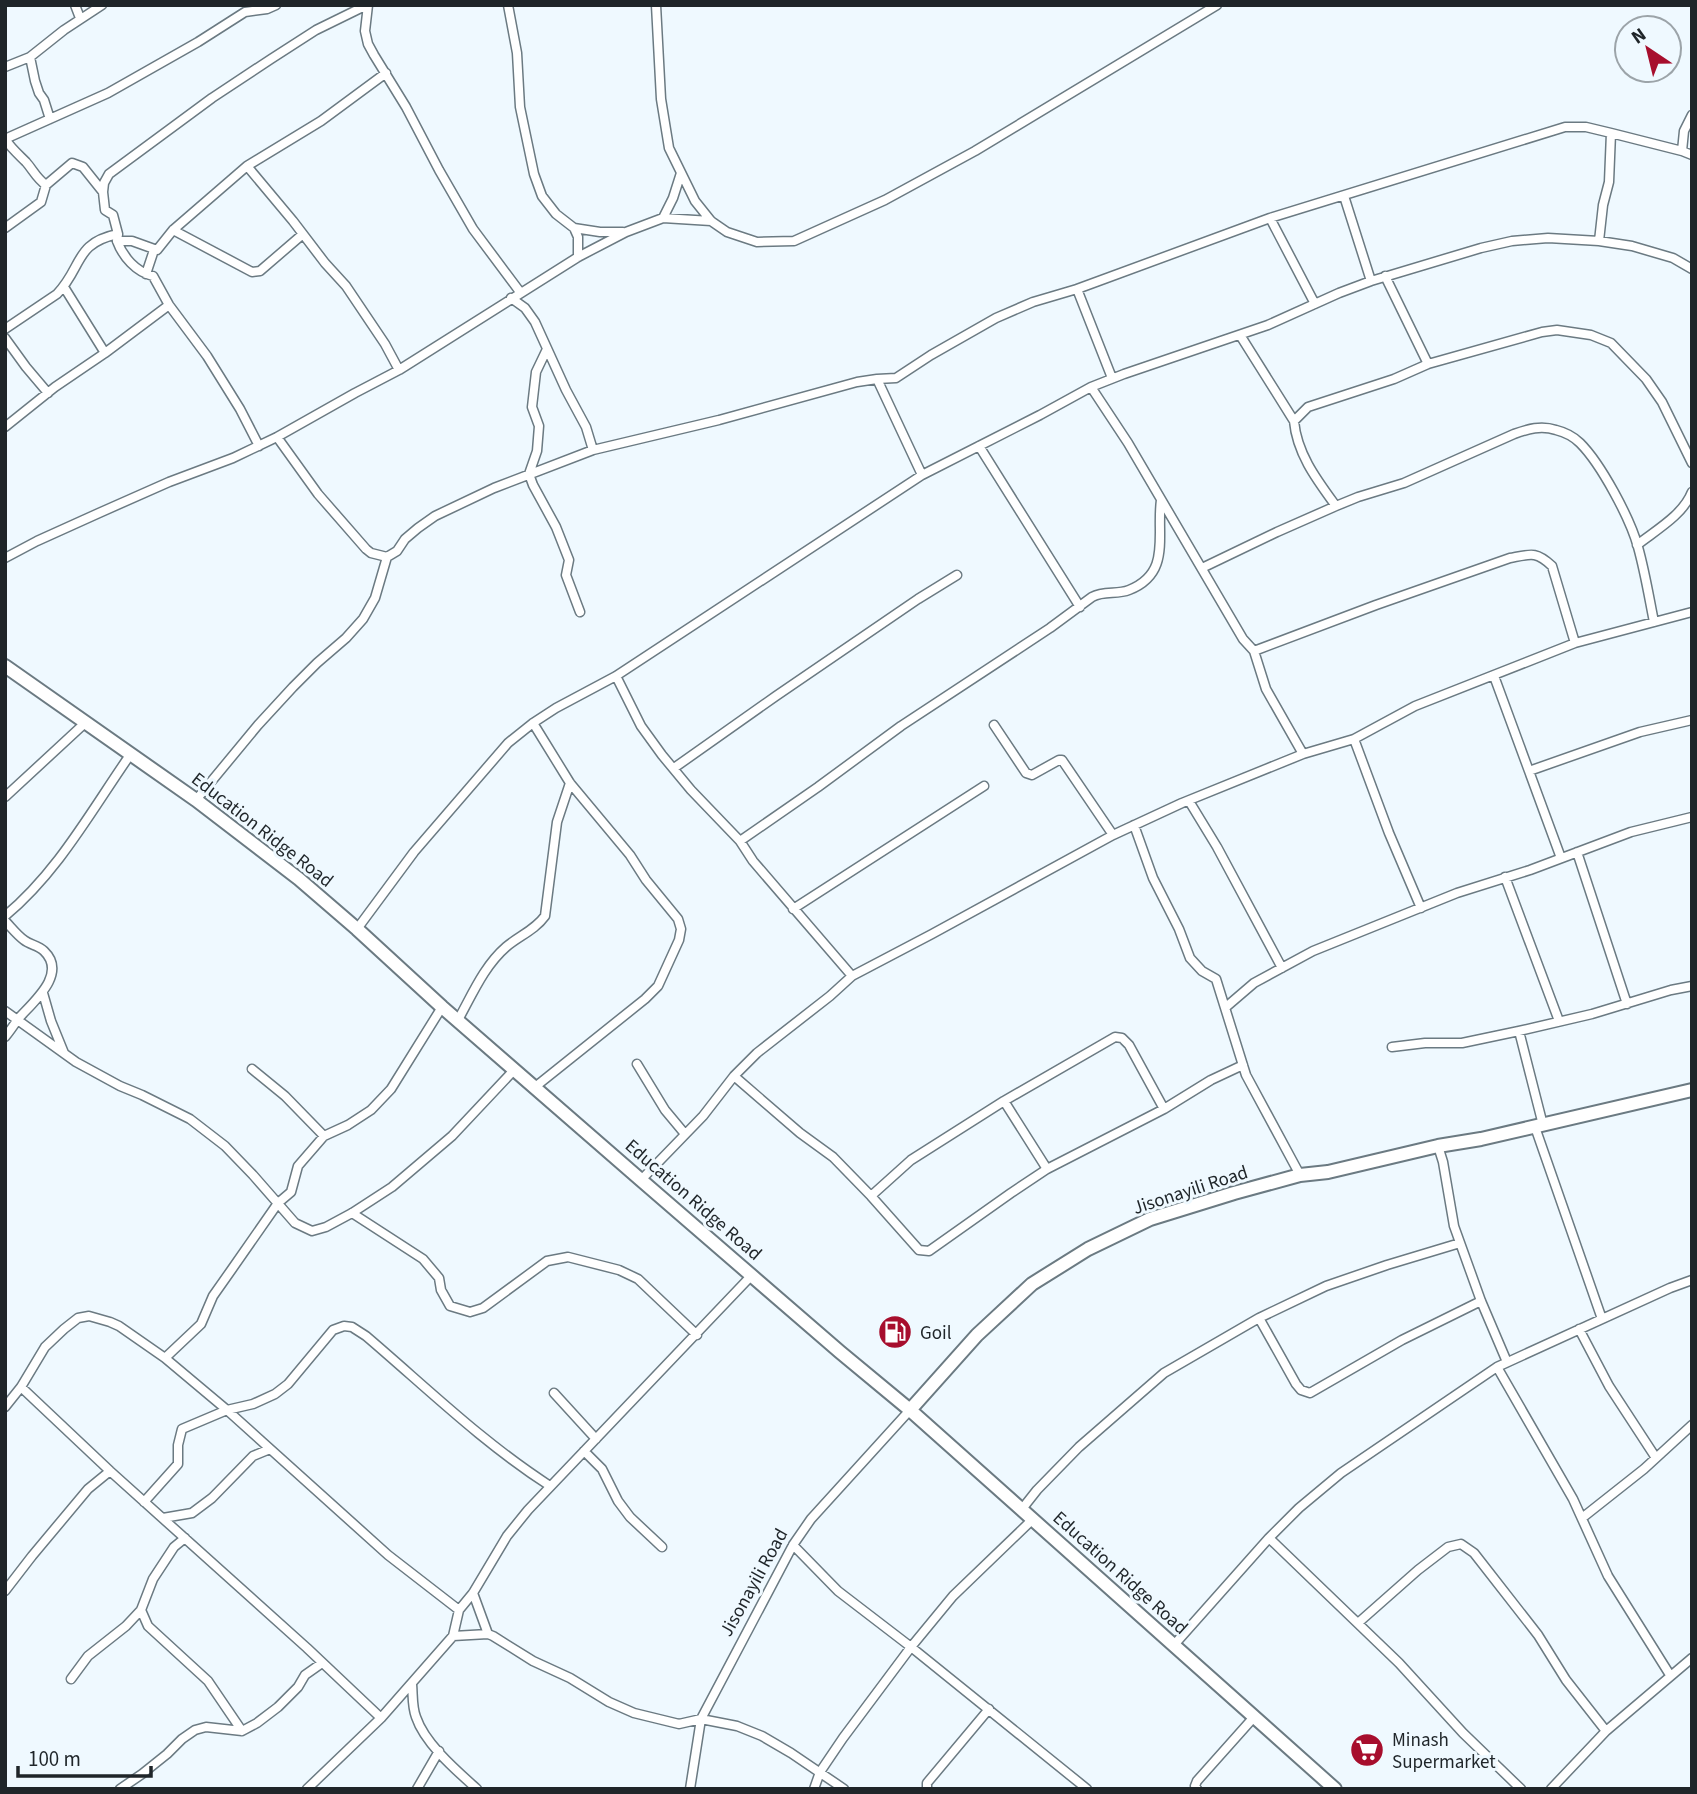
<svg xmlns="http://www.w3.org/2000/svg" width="1697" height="1794" viewBox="0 0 1697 1794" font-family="'Source Sans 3',sans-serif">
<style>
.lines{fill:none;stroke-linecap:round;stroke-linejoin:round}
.street-casing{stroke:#6b7a82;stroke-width:11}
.secondary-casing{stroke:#6b7a82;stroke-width:16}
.street{stroke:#fff;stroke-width:8}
.secondary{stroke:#fff;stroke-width:12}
.labels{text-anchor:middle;stroke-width:6;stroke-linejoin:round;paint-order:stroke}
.street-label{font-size:19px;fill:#1f2529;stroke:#eff9ff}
.poi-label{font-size:19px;fill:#1f2529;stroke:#eff9ff;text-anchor:start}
</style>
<rect width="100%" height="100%" fill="#eff9ff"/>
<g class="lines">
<!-- street casing -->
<g class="street-casing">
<path id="street" d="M 75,5 L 80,18
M 368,5 L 365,31 L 368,44 L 374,55 L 406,107 L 439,170 L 473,229 L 520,292
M 508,5 L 517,53 L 520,107 L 534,174 L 542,196 L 556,214 L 574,228 L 600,232 L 623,232
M 656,5 L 661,99 L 669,148 L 695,201 L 711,221 L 727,232 L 757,242 L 794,241 L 885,200 L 975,151 L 1217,5
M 30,57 L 35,81 L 39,93 L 44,100 L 50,119
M 5,67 L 30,57 L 64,30 L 102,5
M 1692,115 L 1684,131 L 1682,151 L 1692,155
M 1611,133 L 1682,151
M 5,139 L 108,93 L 198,42 L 245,12 L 267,9 L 276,5
M 5,139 C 11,148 18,154 26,162 C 33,170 37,179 46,185 L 72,163 L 83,167 L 103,192 L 105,210 L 113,215 L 118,234
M 247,166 L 293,221 L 325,263 L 346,286 L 385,344 L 399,370
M 103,192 L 104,183 L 109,174 L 212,98 L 271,59 L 316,30 L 367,5
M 1344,196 L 1371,281
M 663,218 L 673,198 L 681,173
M 1270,218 L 1315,304
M 5,228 L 41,202 L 46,185
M 574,228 L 578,237 L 578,257
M 173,230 L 252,272 L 260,271 L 303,234
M 117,241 C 123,257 136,272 153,276 L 169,305 L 207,356 L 240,409 L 259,446
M 146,274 L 154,250 L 157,250 L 173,230 L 247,166 L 321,121 L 386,73
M 1385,276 L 1428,364
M 64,287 L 105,353
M 511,298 L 525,308 L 535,322 L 566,390 L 586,427 L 593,450
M 5,329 L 57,294 C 83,267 74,243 118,234 L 117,241 L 132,241 L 157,250
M 1240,335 L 1294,421
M 5,338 L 26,367 L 48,393
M 547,349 L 536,372 L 532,407 L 539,426 L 537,451 L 529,474 L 533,485 L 556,527 L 569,560 L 566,575 L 580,612
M 1112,378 L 1077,289 L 1270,218 L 1565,127 L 1586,127 L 1611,133 L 1609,182 L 1603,205 L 1599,241
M 877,379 L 896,378 L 931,355 L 996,318 L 1033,302 L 1077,289
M 1091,387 L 1128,443 L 1243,639 L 1254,651 L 1266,689 L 1303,754
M 5,427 L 55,387 L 105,353 L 169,305
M 277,437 L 318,494 L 366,549 L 371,553 L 387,557
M 979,446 L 1080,607
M 1336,506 C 1317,480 1297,454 1294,421 L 1308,407 L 1394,379 L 1428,364 L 1542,332 L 1557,330 L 1591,335 L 1611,343 L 1646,379 L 1662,402 L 1692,463
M 1637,545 C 1656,530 1683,515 1692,492
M 5,558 L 37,541 L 99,513 L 169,482 L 233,458 L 277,437 L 355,393 L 399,370 L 578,257 L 626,232 L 663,218 L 711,221
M 1202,568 L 1277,532 L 1336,506 L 1358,497 L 1404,483 L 1514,434 C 1528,429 1541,425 1556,430 C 1564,432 1574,437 1580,443 C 1601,464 1630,518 1638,547 C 1645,572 1649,597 1654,622
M 1254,651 L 1376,605 L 1510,558 C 1531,554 1536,551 1552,566 L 1575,643
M 616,676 L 641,726 L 662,755 L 691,790 L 740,841 L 753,861 L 852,976
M 1494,676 L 1561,858
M 533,723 L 570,783 L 630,855 L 646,880 L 678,919 L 681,929 L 679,940 L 658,986 L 645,999 L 535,1087
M 994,725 L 1026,773 L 1032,775 L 1059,760 L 1062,760 L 1113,835
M 1354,739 L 1389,833 L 1421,908
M 674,768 L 776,696 L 918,599 L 957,575
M 1529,771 L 1640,732 L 1692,720
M 5,797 L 85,723
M 196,800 L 258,725 L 293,687 L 317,663 L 346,638 L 363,619 L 375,598 L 387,557 L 397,551 L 405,539 L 418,528 L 435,516 L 494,488 L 593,450 L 719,420 L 857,382 L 877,379 L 922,475
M 1189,801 L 1217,847 L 1282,968
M 1134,825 L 1153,878 L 1179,929 L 1190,958 L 1202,971 L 1216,979 L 1246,1075 L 1300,1175
M 740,841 L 818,787 L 901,726 L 1050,628 L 1092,597 C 1104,590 1117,595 1129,590 C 1172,573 1156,535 1161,500
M 1577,852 L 1627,1004
M 1505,877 L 1559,1021
M 793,909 L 984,786
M 5,916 C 58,872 91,811 130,755
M 5,921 C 11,927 17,935 24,940 C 30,945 38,945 44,951 C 68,974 33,1002 18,1019 C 14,1025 10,1031 5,1037
M 357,929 L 414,852 L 508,743 L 533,723 L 556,708 L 616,676 L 922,475 L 1040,415 L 1091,387 L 1124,374 L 1268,325 L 1339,293 L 1371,281 L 1481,248 L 1512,241 L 1548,238 L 1599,241 L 1632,246 L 1673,258 L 1692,269
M 43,993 L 51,1021 L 64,1053
M 1226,1007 L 1254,983 L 1313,951 L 1457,893 L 1530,870 L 1631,832 L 1692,817
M 5,1011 L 76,1062 L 120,1086 L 142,1095 L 190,1119 L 225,1146 L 253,1175 L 295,1223 L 312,1231 L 326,1227 L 352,1213 L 392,1187 L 452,1136 L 515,1069
M 458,1020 C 472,995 484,966 506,947 C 519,936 535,930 545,916 L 557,822 L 570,783
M 1519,1031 L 1543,1125
M 1392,1047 L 1425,1043 L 1462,1043 L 1519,1031 L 1592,1014 L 1671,990 L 1692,986
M 637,1064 L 665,1110 L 685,1134
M 252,1069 L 285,1096 L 324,1136
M 734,1076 L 800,1133 L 833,1157 L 871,1196 L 919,1250 L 929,1251 L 1011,1193 L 1047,1169 L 1164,1109 L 1211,1080 L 1243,1065
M 1004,1101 L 1047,1169
M 1535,1127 L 1602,1319
M 1438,1146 L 1443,1162 L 1454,1226 L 1481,1301 L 1507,1362
M 641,1180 L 703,1116 L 734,1076 L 757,1053 L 830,996 L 852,976 L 932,934 L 1113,835 L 1182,803 L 1303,754 L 1354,739 L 1415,706 L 1575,643 L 1692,612
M 871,1196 L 911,1160 L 1004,1101 L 1115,1037 L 1122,1038 L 1129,1045 L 1164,1109
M 352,1213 L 423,1259 L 439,1278 L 441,1290 L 450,1306 L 470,1312 L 483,1308 L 547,1261 L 568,1257 L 619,1270 L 638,1279 L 697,1335
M 1259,1318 L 1296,1384 L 1301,1390 L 1310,1393 L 1402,1340 L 1481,1301
M 1579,1329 L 1609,1386 L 1656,1458
M 165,1358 L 201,1324 L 213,1296 L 232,1269 L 278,1203 L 291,1192 L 298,1166 L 324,1136 L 348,1125 L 371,1110 L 391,1089 L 442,1007
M 1497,1367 L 1573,1499 L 1608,1576 L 1670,1675
M 21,1387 L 110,1471 L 307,1648 L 381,1718
M 554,1393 L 596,1439
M 5,1407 L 21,1387 L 45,1347 L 64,1329 L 78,1318 L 89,1316 L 110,1322 L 119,1326 L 165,1358 L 227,1410 L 388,1555 L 459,1610
M 584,1451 L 602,1469 L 618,1501 L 630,1517 L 662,1547
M 144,1502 L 178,1464 L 178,1445 L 182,1429 L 227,1410 L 253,1404 L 275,1394 L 288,1384 L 333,1330 L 344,1326 L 352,1327 L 366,1336 C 427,1388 482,1442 550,1486
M 1022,1509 L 1037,1490 L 1079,1447 L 1164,1373 L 1259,1318 L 1326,1286 L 1387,1265 L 1460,1243
M 163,1518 L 192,1513 L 212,1498 L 253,1456 L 270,1449
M 1582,1518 L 1644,1469 L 1692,1425
M 1269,1538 L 1399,1663 L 1463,1733 L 1521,1789
M 793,1545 L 838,1591 L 911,1647 L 1087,1789
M 5,1591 L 32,1556 L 88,1489 L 110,1471
M 473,1593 L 488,1634
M 141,1610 L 148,1626 L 208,1681 L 242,1731
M 1358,1623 L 1418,1570 L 1448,1547 L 1461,1544 L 1474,1553 L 1538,1635 L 1566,1680 L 1606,1731
M 453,1636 L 488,1634 L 493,1636 L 533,1661 L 570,1678 L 609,1702 L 634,1713 L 679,1724 L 701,1719 L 737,1726 L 762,1736 L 791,1753 L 844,1789
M 1173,1646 L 1269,1538 L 1299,1508 L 1341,1473 L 1497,1367 L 1670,1288 L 1692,1280
M 71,1679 L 88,1656 L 126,1626 L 141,1610 L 153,1579 L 174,1547 L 185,1538
M 412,1684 C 413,1695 412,1707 416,1717 C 425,1744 457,1771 477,1789
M 120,1789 L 142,1774 L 167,1754 L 182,1739 L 195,1730 L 206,1727 L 242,1731 L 257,1723 L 278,1707 L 298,1687 L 305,1675 L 322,1663
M 307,1789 L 381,1718 L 453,1636 L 459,1610 L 473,1593 L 507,1536 L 528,1510 L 752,1275
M 417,1789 L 439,1751
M 690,1789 L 701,1719 L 793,1545 L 811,1519 L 910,1410
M 814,1789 L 820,1772 L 843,1738 L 911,1647 L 953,1596 L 1033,1519
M 927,1789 L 927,1783 L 989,1709
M 1197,1789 L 1195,1786 L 1197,1781 L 1254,1717
M 1551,1789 L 1606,1731 L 1692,1658"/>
</g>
<!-- secondary casing -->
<g class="secondary-casing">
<path id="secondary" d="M 5,666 L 196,800 L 299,879 L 357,929 L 442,1007 L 641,1180 L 840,1352 L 910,1410 L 1335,1789
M 910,1410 L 977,1335 L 1032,1284 L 1088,1249 L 1150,1219 L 1234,1193 L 1300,1175 L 1328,1172 L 1438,1146 L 1481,1139 L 1692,1090"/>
</g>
<!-- street -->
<use href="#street" class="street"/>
<!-- secondary -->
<use href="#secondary" class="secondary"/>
</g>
<!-- icons -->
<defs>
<g id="fuel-disc" transform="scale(1.75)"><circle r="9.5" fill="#a70e2d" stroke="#eff9ff"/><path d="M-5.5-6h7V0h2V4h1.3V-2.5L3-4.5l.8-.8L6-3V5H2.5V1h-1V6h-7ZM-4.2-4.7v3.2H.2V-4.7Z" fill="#fff"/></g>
<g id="supermarket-disc" transform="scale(1.75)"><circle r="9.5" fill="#a70e2d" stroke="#eff9ff"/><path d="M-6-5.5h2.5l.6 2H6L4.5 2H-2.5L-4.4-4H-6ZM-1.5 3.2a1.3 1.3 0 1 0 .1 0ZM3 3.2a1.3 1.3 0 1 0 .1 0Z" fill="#fff"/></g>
</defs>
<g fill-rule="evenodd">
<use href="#fuel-disc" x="895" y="1332"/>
<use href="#supermarket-disc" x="1367" y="1750"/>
</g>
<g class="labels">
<!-- street labels -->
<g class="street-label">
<text transform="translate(263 829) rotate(38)" y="7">Education Ridge Road</text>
<text transform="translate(1190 1189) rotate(-18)" y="7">Jisonayili Road</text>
<text transform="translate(694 1199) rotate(41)" y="7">Education Ridge Road</text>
<text transform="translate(1121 1572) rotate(42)" y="7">Education Ridge Road</text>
<text transform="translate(753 1582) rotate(-61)" y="7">Jisonayili Road</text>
</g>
<!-- poi labels -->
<g class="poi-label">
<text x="920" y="1339">Goil</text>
<text x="1392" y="1746">Minash<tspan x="1392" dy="22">Supermarket</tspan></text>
</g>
</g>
<!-- border -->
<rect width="1697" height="1794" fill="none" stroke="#1f2529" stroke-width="14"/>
<!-- north arrow -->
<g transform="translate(1648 49) rotate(325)"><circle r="33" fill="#eff9ff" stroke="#9ca4a9" stroke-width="2"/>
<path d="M0-5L12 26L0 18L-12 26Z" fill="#a70e2d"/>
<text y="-10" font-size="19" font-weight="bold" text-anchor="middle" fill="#1f2529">N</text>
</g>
<!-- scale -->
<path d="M18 1766v10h133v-10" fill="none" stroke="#1f2529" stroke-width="3.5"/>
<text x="28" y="1766" font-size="21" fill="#1f2529" stroke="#eff9ff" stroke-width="5" paint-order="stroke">100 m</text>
</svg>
